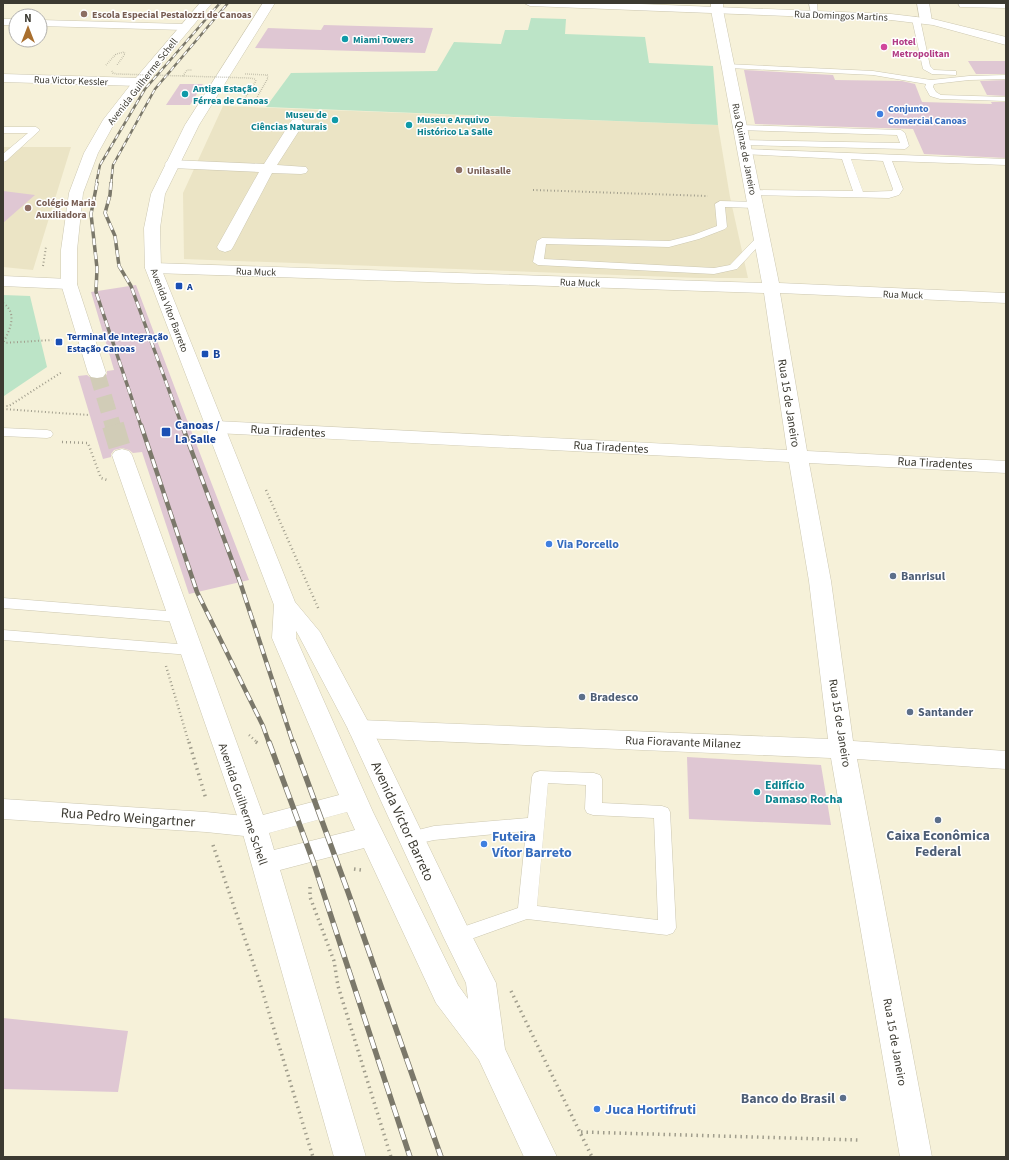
<svg xmlns="http://www.w3.org/2000/svg" width="1009" height="1160" viewBox="0 0 1009 1160" font-family="'Source Sans 3',sans-serif">
<style>
.built{fill:#ebe4c5}
.green{fill:#bce4c7}
.building{fill:#dfc7d3}
.lines{fill:none;stroke-linecap:round;stroke-linejoin:round}
.secondary-tunnel-far1{stroke:#d1ccb7;stroke-width:16;stroke-dasharray:16 8;stroke-linecap:butt}
.secondary-tunnel{stroke:#d1ccb7;stroke-width:22;stroke-dasharray:22 11;stroke-linecap:butt}
.lane-casing{stroke:#cdc8b1;stroke-width:1}
.street-casing{stroke:#cdc8b1;stroke-width:1}
.secondary-casing{stroke:#cdc8b1;stroke-width:1}
.path-far3{stroke:#a09d8c;stroke-width:1.5;stroke-dasharray:0.5 1.5;stroke-linecap:butt}
.path-far2{stroke:#a09d8c;stroke-width:2;stroke-dasharray:1 2.5;stroke-linecap:butt}
.path-far1{stroke:#a09d8c;stroke-width:2.5;stroke-dasharray:1 3;stroke-linecap:butt}
.path{stroke:#a09d8c;stroke-width:3.5;stroke-dasharray:1.5 4;stroke-linecap:butt}
.lane{fill:#fff;fill-rule:evenodd}
.street{fill:#fff;fill-rule:evenodd}
.secondary{fill:#fff;fill-rule:evenodd}
.rail-far3-casing{stroke:#7b786a;stroke-width:2.5}
.rail-far2-casing{stroke:#7b786a;stroke-width:3.5}
.rail-far1-casing{stroke:#7b786a;stroke-width:4.5}
.rail-casing{stroke:#7b786a;stroke-width:5.5}
.rail-far3{stroke:#fff;stroke-width:1.5;stroke-dasharray:5;stroke-linecap:butt}
.rail-far2{stroke:#fff;stroke-width:2.5;stroke-dasharray:7;stroke-linecap:butt}
.rail-far1{stroke:#fff;stroke-width:3;stroke-dasharray:9;stroke-linecap:butt}
.rail{stroke:#fff;stroke-width:4;stroke-dasharray:12;stroke-linecap:butt}
.path-bridge{stroke:#a09d8c;stroke-width:1.5;stroke-dasharray:0.5 1.5;stroke-linecap:butt}
.education-dot{fill:#8d6e63;stroke:#fff;stroke-width:1.5}
.culture-dot{fill:#0f9aa8;stroke:#fff;stroke-width:1.5}
.hotel-dot{fill:#d1479c;stroke:#fff;stroke-width:1.5}
.shop-dot{fill:#3f7fe0;stroke:#fff;stroke-width:1.5}
.transit-dot{fill:#1a4fb4;stroke:#fff;stroke-width:1.5}
.service-dot{fill:#5c6f8a;stroke:#fff;stroke-width:1.5}
.labels{text-anchor:middle;stroke-width:3;stroke-linejoin:round;paint-order:stroke}
.far-education-label{font-size:10px;font-weight:bold;fill:#785e54;stroke:#fff;text-anchor:start}
.far-street-label{font-size:10px;fill:#3c3a31;stroke:#fff}
.far-culture-label{font-size:10px;font-weight:bold;fill:#0d838f;stroke:#fff;text-anchor:start}
.far-hotel-label{font-size:10px;font-weight:bold;fill:#b23c85;stroke:#fff;text-anchor:start}
.far-shop-label{font-size:10px;font-weight:bold;fill:#366cbe;stroke:#fff;text-anchor:start}
.far-transit-label{font-size:10px;font-weight:bold;fill:#164399;stroke:#fff;text-anchor:start}
.transit-label{font-size:12px;font-weight:bold;fill:#164399;stroke:#fff;text-anchor:start}
.street-label{font-size:12px;fill:#3c3a31;stroke:#fff}
.shop-label{font-size:12px;font-weight:bold;fill:#366cbe;stroke:#fff;text-anchor:start}
.service-label{font-size:12px;font-weight:bold;fill:#4e5e75;stroke:#fff;text-anchor:start}
.culture-label{font-size:12px;font-weight:bold;fill:#0d838f;stroke:#fff;text-anchor:start}
.near-street-label{font-size:14px;fill:#3c3a31;stroke:#fff}
.near-service-label{font-size:14px;font-weight:bold;fill:#4e5e75;stroke:#fff}
.near-shop-label{font-size:14px;font-weight:bold;fill:#366cbe;stroke:#fff;text-anchor:start}
</style>
<rect width="100%" height="100%" fill="#f6f1d9"/>
<!-- built -->
<path class="built" d="M 223,106 L 718,125 L 730,197 L 748,278 L 699,278 L 184,259 L 183,193 Z
M 3,147 L 71,147 L 33,270 L 3,267 Z"/>
<!-- green -->
<path class="green" d="M 531,18 L 566,19 L 565,34 L 645,37 L 649,63 L 713,66 L 718,125 L 266,107 L 291,73 L 437,71 L 454,42 L 501,44 L 505,30 L 528,30 Z
M 3,295 L 30,296 L 47,367 L 4,396 Z"/>
<!-- building -->
<path class="building" d="M 324,25 L 433,28 L 425,53 L 255,48 L 268,28 L 321,30 Z
M 968,61 L 1006,61 L 1006,74 L 976,74 Z
M 744,70 L 833,75 L 835,80 L 902,81 L 915,84 L 922,102 L 992,104 L 991,102 L 1006,102 L 1006,158 L 924,154 L 913,129 L 755,124 Z
M 1006,80 L 1006,96 L 987,95 L 980,81 Z
M 180,84 L 203,84 L 190,105 L 166,105 Z
M 3,191 L 35,195 L 3,223 Z
M 136,285 L 187,420 L 249,580 L 189,594 L 142,452 L 133,453 L 129,450 L 122,448 L 114,450 L 111,454 L 111,457 L 103,459 L 78,376 L 87,375 L 91,378 L 103,378 L 107,374 L 107,371 L 114,370 L 91,292 Z
M 687,757 L 821,765 L 831,825 L 689,819 Z
M 3,1018 L 128,1031 L 118,1092 L 3,1089 Z"/>
<g class="lines">
<!-- secondary-tunnel-far1 -->
<path class="secondary-tunnel-far1" d="M 97,373 L 113,426"/>
<!-- secondary-tunnel -->
<path class="secondary-tunnel" d="M 113,425 L 122,455"/>
<!-- lane casing -->
<g class="lane-casing">
<path id="lane" d="M 809,3 L 817,3 L 818,16 L 812,16 L 811,14 Z
M 958,3 L 1006,4 L 1006,8 L 963,7 L 960,7 Z
M 913,17 L 916,17 L 920,19 L 930,66 L 934,70 L 956,71 L 956,75 L 932,74 L 923,69 L 912,19 Z
M 726,64 L 873,71 L 931,80 L 969,76 L 1006,75 L 1006,79 L 969,80 L 934,84 L 933,87 L 936,92 L 941,95 L 1006,97 L 1006,101 L 940,99 L 930,96 L 925,87 L 926,84 L 873,75 L 729,68 L 725,66 Z
M 740,125 L 901,130 L 905,133 L 909,146 L 905,149 L 743,145 L 739,142 L 740,140 L 900,143 L 897,135 L 737,130 L 736,128 L 737,126 Z
M 3,127 L 36,127 L 40,130 L 6,161 L 3,162 L 3,154 L 28,133 L 3,133 Z
M 745,149 L 1006,159 L 1006,165 L 892,161 L 903,189 L 899,195 L 889,198 L 753,195 L 750,194 L 748,192 L 750,190 L 853,191 L 842,159 L 742,154 L 741,152 L 742,150 ZM 851,159 L 883,161 L 893,189 L 892,191 L 863,192 Z
M 720,201 L 756,202 L 761,205 L 756,208 L 725,207 L 727,227 L 725,229 L 699,239 L 669,247 L 546,244 L 544,259 L 714,268 L 730,265 L 759,235 L 765,235 L 767,237 L 765,239 L 737,269 L 714,274 L 538,265 L 533,262 L 537,241 L 542,238 L 669,241 L 693,235 L 717,226 L 715,204 Z
M 3,428 L 47,430 L 51,431 L 53,434 L 51,437 L 47,438 L 3,436 Z
M 3,598 L 179,612 L 184,614 L 186,617 L 184,620 L 179,622 L 3,608 Z
M 3,630 L 190,645 L 195,646 L 197,650 L 195,654 L 190,655 L 3,640 Z
M 540,771 L 594,773 L 600,775 L 602,779 L 602,803 L 662,806 L 668,808 L 670,812 L 676,928 L 673,933 L 667,935 L 527,919 L 457,944 L 451,941 L 448,936 L 451,931 L 518,908 L 526,831 L 434,840 L 412,845 L 406,843 L 403,838 L 406,833 L 434,826 L 528,818 L 532,777 L 534,773 ZM 548,783 L 586,785 L 585,809 L 587,813 L 593,815 L 654,818 L 658,920 L 537,906 Z"/>
</g>
<!-- street casing -->
<g class="street-casing">
<path id="street" d="M 711,3 L 723,3 L 723,10 L 779,283 L 1006,293 L 1006,303 L 780,293 L 807,451 L 1006,461 L 1006,473 L 809,463 L 831,581 L 853,741 L 1006,751 L 1006,769 L 857,759 L 932,1157 L 900,1157 L 831,758 L 360,738 L 351,735 L 348,729 L 351,723 L 360,720 L 828,739 L 809,581 L 789,462 L 216,433 L 209,431 L 206,427 L 209,423 L 216,421 L 787,450 L 764,293 L 153,273 L 147,271 L 145,268 L 147,265 L 153,263 L 762,283 L 711,10 Z
M 917,3 L 929,3 L 932,21 L 930,23 L 922,23 L 920,21 Z
M 3,19 L 16,19 L 16,25 L 3,25 Z
M 40,20 L 184,24 L 188,25 L 190,27 L 188,29 L 184,30 L 40,26 Z
M 3,74 L 139,78 L 143,79 L 145,82 L 143,85 L 139,86 L 3,82 Z
M 297,119 L 302,120 L 304,123 L 277,165 L 306,167 L 308,170 L 306,173 L 301,174 L 272,173 L 233,247 L 231,250 L 225,252 L 219,250 L 217,247 L 259,172 L 172,168 L 167,167 L 165,164 L 167,161 L 172,160 L 264,164 L 292,120 Z
M 3,276 L 69,279 L 75,281 L 77,284 L 75,287 L 69,289 L 3,286 Z
M 3,799 L 206,812 L 254,817 L 263,820 L 267,827 L 263,834 L 254,837 L 206,832 L 3,819 Z"/>
</g>
<!-- secondary casing -->
<g class="secondary-casing">
<path id="secondary" d="M 200,3 L 212,3 L 143,85 L 114,124 L 98,153 L 83,193 L 77,250 L 77,284 L 106,373 L 103,377 L 97,378 L 91,377 L 88,373 L 61,284 L 61,250 L 69,193 L 84,153 L 103,120 L 135,79 Z
M 263,3 L 275,3 L 199,125 L 165,194 L 160,228 L 161,268 L 295,602 L 320,632 L 372,729 L 470,932 L 496,983 L 505,1049 L 557,1157 L 524,1157 L 479,1060 L 436,1003 L 364,848 L 280,870 L 366,1157 L 334,1157 L 241,827 L 112,455 L 115,451 L 122,449 L 129,451 L 132,455 L 263,815 L 339,795 L 272,638 L 274,605 L 145,268 L 144,228 L 151,194 L 185,125 ZM 296,631 L 299,636 L 348,729 L 443,936 L 466,983 L 468,999 L 458,985 L 373,812 L 296,638 ZM 347,812 L 355,830 L 274,850 L 269,833 Z
M 524,3 L 616,3 L 891,14 L 933,19 L 1006,37 L 1006,45 L 933,25 L 891,20 L 530,6 Z"/>
</g>
<!-- path-far3 -->
<path class="path-far3" d="M 106,65 L 116,54 L 124,52 L 125,54 L 117,65
M 245,74 L 267,75 L 268,78 L 256,99 L 246,100 L 245,98 L 256,81
M 183,76 L 187,70 L 192,70"/>
<!-- path-far2 -->
<path class="path-far2" d="M 533,190 L 708,196
M 43,266 L 46,247
M 3,303 C 18,313 10,330 3,343
M 3,343 L 52,340
M 3,406 L 9,406 L 62,372
M 3,409 L 89,415"/>
<!-- path-far1 -->
<path class="path-far1" d="M 62,442 L 88,443 L 101,478 L 107,480
M 266,490 L 319,610
M 166,666 L 189,743
M 249,735 L 258,743"/>
<!-- path -->
<path class="path" d="M 189,742 L 206,799
M 256,742 L 259,744
M 213,845 L 259,980 L 313,1157
M 354,869 L 361,870
M 310,887 L 310,897 L 334,961 L 338,986 L 391,1157
M 511,991 L 592,1157
M 581,1132 L 858,1140"/>
<!-- lane -->
<use href="#lane" class="lane"/>
<!-- street -->
<use href="#street" class="street"/>
<!-- secondary -->
<use href="#secondary" class="secondary"/>
<!-- rail-far3 casing -->
<g class="rail-far3-casing">
<path id="rail-far3" d="M 96,184 L 100,165 L 145,89 L 220,3
M 111,184 L 113,165 L 155,89 L 228,3"/>
</g>
<!-- rail-far2 casing -->
<g class="rail-far2-casing">
<path id="rail-far2" d="M 97,183 L 91,214 L 97,268 L 96,292 L 141,426
M 111,183 L 110,195 L 105,213 L 115,236 L 119,266 L 131,286 L 182,426"/>
</g>
<!-- rail-far1 casing -->
<g class="rail-far1-casing">
<path id="rail-far1" d="M 141,425 L 197,592 L 263,726 L 269,743
M 182,425 L 240,582 L 293,743"/>
</g>
<!-- rail casing -->
<g class="rail-casing">
<path id="rail" d="M 269,742 L 313,861 L 410,1157
M 293,742 L 348,892 L 441,1157"/>
</g>
<!-- rail-far3 -->
<use href="#rail-far3" class="rail-far3"/>
<!-- rail-far2 -->
<use href="#rail-far2" class="rail-far2"/>
<!-- rail-far1 -->
<use href="#rail-far1" class="rail-far1"/>
<!-- rail -->
<use href="#rail" class="rail"/>
<!-- path-bridge -->
<path class="path-bridge" d="M 112,71 L 113,73 L 117,74 L 250,78 L 255,79 L 256,81"/>
</g>
<!-- markers -->
<g class="education-dot">
<circle cx="84" cy="14" r="4"/>
<circle cx="459" cy="170" r="4"/>
<circle cx="28" cy="208" r="4"/>
</g>
<g class="culture-dot">
<circle cx="345" cy="39" r="4"/>
<circle cx="185" cy="94" r="4"/>
<circle cx="335" cy="120" r="4"/>
<circle cx="409" cy="125" r="4"/>
<circle cx="757" cy="792" r="4"/>
</g>
<circle class="hotel-dot" cx="884" cy="47" r="4"/>
<g class="shop-dot">
<circle cx="880" cy="114" r="4"/>
<circle cx="549" cy="544" r="4"/>
<circle cx="484" cy="844" r="4"/>
<circle cx="597" cy="1109" r="4"/>
</g>
<g class="transit-dot">
<rect x="175" y="282" width="8" height="8" rx="2"/>
<rect x="55" y="338" width="8" height="8" rx="2"/>
<rect x="201" y="350" width="8" height="8" rx="2"/>
<rect x="161" y="427" width="10" height="10" rx="2"/>
</g>
<g class="service-dot">
<circle cx="893" cy="576" r="4"/>
<circle cx="582" cy="697" r="4"/>
<circle cx="910" cy="712" r="4"/>
<circle cx="938" cy="820" r="4"/>
<circle cx="843" cy="1098" r="4"/>
</g>
<g class="labels">
<!-- far-education labels -->
<g class="far-education-label">
<text x="92" y="18">Escola Especial Pestalozzi de Canoas</text>
<text x="467" y="174">Unilasalle</text>
<text x="36" y="206">Colégio Maria<tspan x="36" dy="12">Auxiliadora</tspan></text>
</g>
<!-- far-street labels -->
<g class="far-street-label">
<text transform="translate(841 15) rotate(2)" y="4">Rua Domingos Martins</text>
<text transform="translate(71 80) rotate(2)" y="4">Rua Victor Kessler</text>
<text transform="translate(142 81) rotate(-52)" y="4">Avenida Guilherme Schell</text>
<text transform="translate(745 149) rotate(79)" y="4">Rua Quinze de Janeiro</text>
<text transform="translate(256 271) rotate(2)" y="4">Rua Muck</text>
<text transform="translate(580 282) rotate(2)" y="4">Rua Muck</text>
<text transform="translate(903 294) rotate(2)" y="4">Rua Muck</text>
<text transform="translate(170 310) rotate(69)" y="4">Avenida Vitor Barreto</text>
</g>
<!-- far-culture labels -->
<g class="far-culture-label">
<text x="353" y="43">Miami Towers</text>
<text x="193" y="92">Antiga Estação<tspan x="193" dy="12">Férrea de Canoas</tspan></text>
<text x="327" y="118" text-anchor="end">Museu de<tspan x="327" dy="12">Ciências Naturais</tspan></text>
<text x="417" y="123">Museu e Arquivo<tspan x="417" dy="12">Histórico La Salle</tspan></text>
</g>
<!-- far-hotel labels -->
<g class="far-hotel-label">
<text x="892" y="45">Hotel<tspan x="892" dy="12">Metropolitan</tspan></text>
</g>
<!-- far-shop labels -->
<g class="far-shop-label">
<text x="888" y="112">Conjunto<tspan x="888" dy="12">Comercial Canoas</tspan></text>
</g>
<!-- far-transit labels -->
<g class="far-transit-label">
<text x="187" y="290">A</text>
<text x="67" y="340">Terminal de Integração<tspan x="67" dy="12">Estação Canoas</tspan></text>
</g>
<!-- transit labels -->
<g class="transit-label">
<text x="213" y="358">B</text>
<text x="175" y="429">Canoas /<tspan x="175" dy="14">La Salle</tspan></text>
</g>
<!-- street labels -->
<g class="street-label">
<text transform="translate(789 403) rotate(81)" y="4">Rua 15 de Janeiro</text>
<text transform="translate(288 431) rotate(3)" y="4">Rua Tiradentes</text>
<text transform="translate(611 447) rotate(3)" y="4">Rua Tiradentes</text>
<text transform="translate(935 463) rotate(3)" y="4">Rua Tiradentes</text>
<text transform="translate(840 723) rotate(81)" y="4">Rua 15 de Janeiro</text>
<text transform="translate(683 742) rotate(2)" y="4">Rua Fioravante Milanez</text>
<text transform="translate(243 804) rotate(71)" y="4">Avenida Guilherme Schell</text>
<text transform="translate(895 1042) rotate(80)" y="4">Rua 15 de Janeiro</text>
</g>
<!-- shop labels -->
<g class="shop-label">
<text x="557" y="548">Via Porcello</text>
</g>
<!-- service labels -->
<g class="service-label">
<text x="901" y="580">Banrisul</text>
<text x="590" y="701">Bradesco</text>
<text x="918" y="716">Santander</text>
</g>
<!-- culture labels -->
<g class="culture-label">
<text x="765" y="789">Edifício<tspan x="765" dy="14">Damaso Rocha</tspan></text>
</g>
<!-- near-street labels -->
<g class="near-street-label">
<text transform="translate(128 817) rotate(4)" y="5">Rua Pedro Weingartner</text>
<text transform="translate(403 821) rotate(65)" y="5">Avenida Victor Barreto</text>
</g>
<!-- near-service labels -->
<g class="near-service-label">
<text x="938" y="840">Caixa Econômica<tspan x="938" dy="16">Federal</tspan></text>
<text x="835" y="1103" text-anchor="end">Banco do Brasil</text>
</g>
<!-- near-shop labels -->
<g class="near-shop-label">
<text x="492" y="841">Futeira<tspan x="492" dy="16">Vítor Barreto</tspan></text>
<text x="605" y="1114">Juca Hortifruti</text>
</g>
</g>
<!-- border -->
<rect width="1009" height="1160" fill="none" stroke="#3c3a31" stroke-width="8"/>
<!-- north arrow -->
<g transform="translate(28 28)"><circle r="19" fill="#ffffff" stroke="#b1b0ad"/>
<path d="M0-3L7 15L0 10L-7 15Z" fill="#a96f2e"/>
<text y="-6" font-size="11" font-weight="bold" text-anchor="middle" fill="#3c3a31">N</text>
</g>
</svg>
